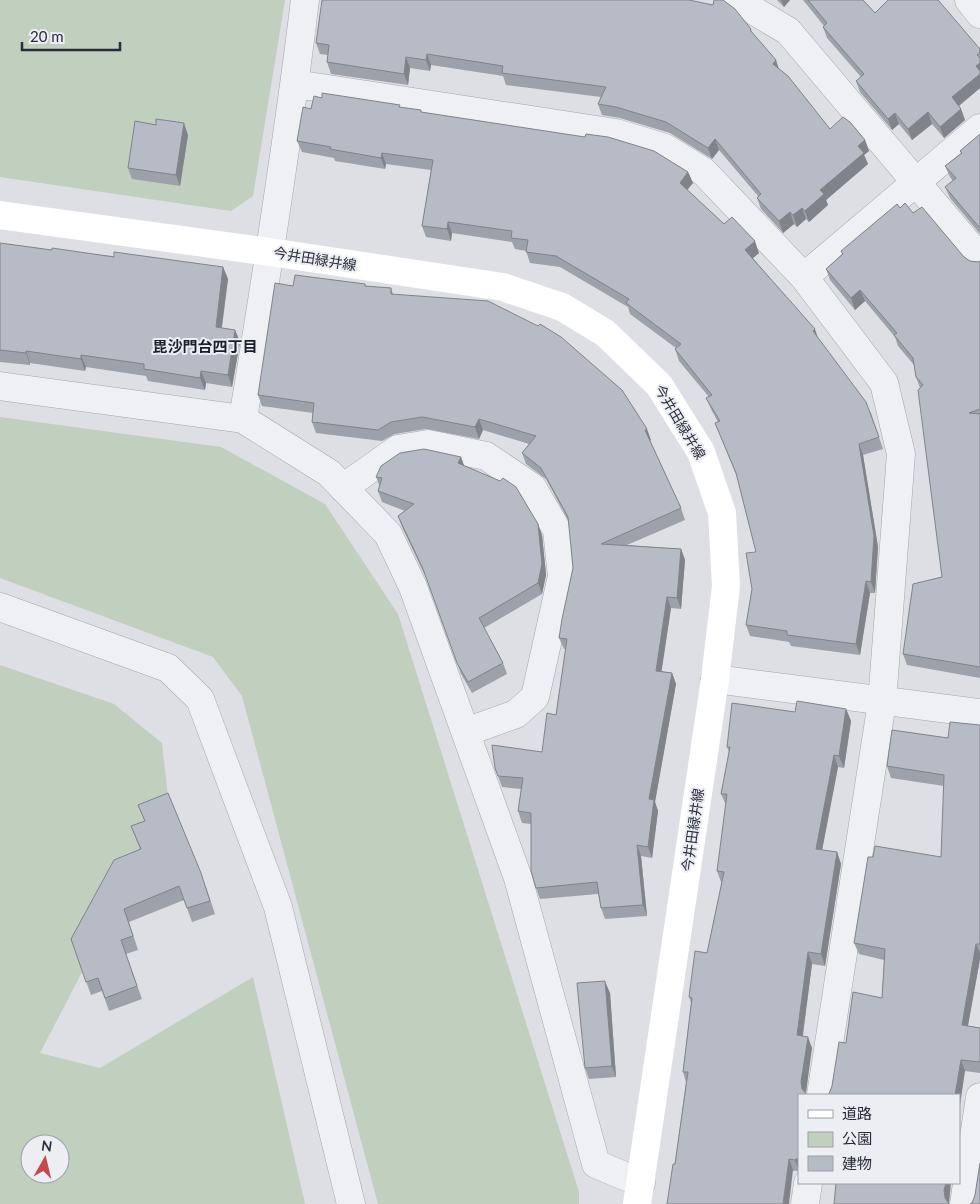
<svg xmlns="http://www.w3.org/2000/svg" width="980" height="1204" viewBox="0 0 980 1204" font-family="Lato,'Noto Sans JP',sans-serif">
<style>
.green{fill:#c1cfbe;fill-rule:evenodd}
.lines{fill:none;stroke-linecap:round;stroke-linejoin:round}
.minor-casing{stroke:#a3a6ae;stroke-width:29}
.tertiary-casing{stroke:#a3a6ae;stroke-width:29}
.minor{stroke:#eff0f4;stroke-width:28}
.tertiary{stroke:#eff0f4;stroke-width:28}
.secondary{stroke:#fff;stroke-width:28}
.wall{fill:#9da1a9}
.shaded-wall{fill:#80838a}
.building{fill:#b7bbc5;stroke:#80838a}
.labels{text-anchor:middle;stroke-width:4;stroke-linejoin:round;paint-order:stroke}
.street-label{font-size:14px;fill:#282c3a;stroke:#eceef3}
.neighbourhood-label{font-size:15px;font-weight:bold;fill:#1a1e2b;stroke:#eceef3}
</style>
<rect width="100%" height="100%" fill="#dddfe5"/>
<!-- green -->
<path class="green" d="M 0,0 L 285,0 L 253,196 L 231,211 L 0,177 Z
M 0,417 L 221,447 L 325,504 L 398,614 L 579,1192 L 579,1204 L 378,1204 L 242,696 L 213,657 L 0,578 Z
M 0,665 L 114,704 L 162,743 L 169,805 L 40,1053 L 100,1068 L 253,977 L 305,1204 L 0,1204 ZM 30,1144 L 60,1144 L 60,1174 L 30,1174 Z"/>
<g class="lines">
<!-- minor casing -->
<g class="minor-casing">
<path id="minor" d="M 736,0 L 788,31 L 980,258
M 969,0 L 980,14
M 295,84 L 616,133 L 665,148 L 704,172 L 804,277 L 884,383 L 901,454 L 882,702 L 821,1095
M 804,277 L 980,128
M 0,386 L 243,419 L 329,473 L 388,534 L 413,587 L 518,878 L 596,1164 L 641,1183
M 243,419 C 266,279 288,140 305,0
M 343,488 L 398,449 L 428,444 L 486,456 L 532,487 L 557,530 L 562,576 L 535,697 L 516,714 L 466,732
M 0,607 L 168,668 L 200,699 L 278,907 L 351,1204
M 805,1204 L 808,1183
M 964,1204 L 980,1097"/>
</g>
<!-- tertiary casing -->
<g class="tertiary-casing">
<path id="tertiary" d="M 715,679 L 980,713"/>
</g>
<!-- minor -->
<use href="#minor" class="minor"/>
<!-- tertiary -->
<use href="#tertiary" class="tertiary"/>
<!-- secondary -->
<path class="secondary" d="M 0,215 L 270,252 L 503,287 L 562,307 L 605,333 L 659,385 L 701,452 L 722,513 L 726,586 L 715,679 L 637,1204"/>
</g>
<!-- wall -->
<path class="wall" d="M 777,0 L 790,0 L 784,7 Z
M 803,0 L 863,0 L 875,13 L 980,49 L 980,88 L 959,106 L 961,109 L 965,120 L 944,138 L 932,124 L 912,140 L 899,124 L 892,130 L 860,92 L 856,81 L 861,77 L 827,38 L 823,27 L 824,26 Z
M 751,29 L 752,32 L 779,69 L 830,129 L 865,140 L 869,151 L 864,155 L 868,164 L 826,200 L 828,205 L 809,222 L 806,219 L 797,227 L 794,224 L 783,233 L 761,209 L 757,198 L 758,196 L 719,150 L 712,159 L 670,133 L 620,118 L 602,115 L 598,104 L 601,97 L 506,85 L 503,76 L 431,65 L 430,71 L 410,68 L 408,85 L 331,74 L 327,62 L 328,55 L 320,54 L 316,43 Z
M 322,98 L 400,107 L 688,172 L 693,183 L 687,190 L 724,224 L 759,253 L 753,258 L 818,339 L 871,413 L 883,449 L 863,455 L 878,547 L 875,593 L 870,593 L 860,655 L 791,646 L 789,642 L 750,636 L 746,625 L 752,589 L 756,552 L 737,477 L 715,423 L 718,422 L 711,409 L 706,398 L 709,397 L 679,361 L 675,349 L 676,348 L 630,314 L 628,307 L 560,267 L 530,263 L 526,251 L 515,249 L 512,242 L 452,233 L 451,241 L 426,237 L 422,226 L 431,170 L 386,164 L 385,169 L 335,161 L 334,158 L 302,152 L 297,141 L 311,109 Z
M 156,125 L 188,135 L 180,186 L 132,179 L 128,168 Z
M 980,134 L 980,234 L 950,198 L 945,187 L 953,181 L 950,177 L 945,166 L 961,153 L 960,151 Z
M 900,208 L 913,213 L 964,257 L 970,261 L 978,262 L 980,261 L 980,678 L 907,665 L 903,654 L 942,577 L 920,388 L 916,377 L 914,365 L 898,346 L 895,337 L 865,301 L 855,310 L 830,280 L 826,269 L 842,254 L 841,251 Z
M 0,243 L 52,250 L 223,267 L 228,279 L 222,328 L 235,330 L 240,342 L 232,387 L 206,383 L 205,390 L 148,381 L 146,376 L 86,367 L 85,371 L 30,363 L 30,365 L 0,362 Z
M 365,284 L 366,286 L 391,288 L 393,294 L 651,440 L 650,441 L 681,508 L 685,520 L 627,545 L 681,549 L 685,560 L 681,609 L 671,608 L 661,671 L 672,673 L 676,684 L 655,802 L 658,811 L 652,858 L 641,856 L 647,916 L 605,919 L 601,908 L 598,894 L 540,899 L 536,888 L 531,824 L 522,823 L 518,811 L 521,789 L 502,787 L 495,768 L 542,752 L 556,715 L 566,649 L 564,649 L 559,638 L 573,568 L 569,522 L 546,479 L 526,464 L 522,453 L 529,444 L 483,430 L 479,439 L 426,429 L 395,434 L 382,441 L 316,433 L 312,422 L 313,413 L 262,406 L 258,395 L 293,286 Z
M 461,457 L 464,466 L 542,535 L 546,575 L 542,594 L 484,628 L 503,663 L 507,674 L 472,693 L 461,674 L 427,580 L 402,527 L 398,516 L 405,511 L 382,502 L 378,491 L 380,487 L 376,477 Z
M 846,709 L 851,721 L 844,768 L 838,767 L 822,850 L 837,852 L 841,864 L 825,966 L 812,964 L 803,1036 L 812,1048 L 799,1095 L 799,1171 L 675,1164 L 686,1082 L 683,1072 L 691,1003 L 689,997 L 707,953 L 722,882 L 721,882 L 717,871 L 726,805 L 721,794 L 729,752 L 727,747 L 795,712 Z
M 980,725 L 980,959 L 968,1026 L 980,1028 L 980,1073 L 965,1071 L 829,1094 L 832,1086 L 846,1043 L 882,998 L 884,960 L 859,954 L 854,943 L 873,857 L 941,857 L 944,786 L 891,778 L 887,766 L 948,738 Z
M 138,805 L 206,887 L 215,914 L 192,922 L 184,900 L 129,922 L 138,950 L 126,954 L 142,999 L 109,1011 L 102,991 L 91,995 L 71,939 L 140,849 L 131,826 L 145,821 Z
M 610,993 L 616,1077 L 589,1079 L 585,1068 Z"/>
<!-- shaded-wall -->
<path class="shaded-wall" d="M 781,0 L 790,0 L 784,7 Z
M 427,54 L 431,65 L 430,71 L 426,60 Z
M 406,57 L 410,68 L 408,85 L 404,74 Z
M 776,60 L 780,72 L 773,64 Z
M 980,63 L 980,88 L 956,108 L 952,97 L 976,66 Z
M 961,109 L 965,120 L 944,138 L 940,127 Z
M 928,112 L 932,124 L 912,140 L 908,129 Z
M 895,113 L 899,124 L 892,130 L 888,119 Z
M 184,123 L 188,135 L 180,186 L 176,175 Z
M 715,139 L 719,150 L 712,159 L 708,148 Z
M 865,140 L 869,151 L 864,155 L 868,164 L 826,200 L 828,205 L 809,222 L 805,211 L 820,190 L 858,146 Z
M 382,153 L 386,164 L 385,169 L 381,158 Z
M 688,172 L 693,183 L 684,194 L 680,183 Z
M 802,208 L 806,219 L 797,227 L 793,215 Z
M 790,212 L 794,224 L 783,233 L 779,221 Z
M 448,222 L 452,233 L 451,241 L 447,229 Z
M 755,241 L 759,253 L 749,261 L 745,250 Z
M 223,267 L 228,279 L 220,339 L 216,327 Z
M 860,290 L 865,301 L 855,310 L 851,298 Z
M 815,329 L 819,341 L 813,331 Z
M 235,330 L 240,342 L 232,387 L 228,375 Z
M 26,351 L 30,363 L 30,365 L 26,353 Z
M 81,355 L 86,367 L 85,371 L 81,359 Z
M 201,371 L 206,383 L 205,390 L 200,378 Z
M 479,419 L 483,430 L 479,439 L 475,427 Z
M 647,429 L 651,440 L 649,441 L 645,430 Z
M 859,444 L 863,455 L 878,547 L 875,593 L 871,582 Z
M 461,457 L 465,468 L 458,463 Z
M 538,524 L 542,535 L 546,575 L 542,594 L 538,583 Z
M 681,549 L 685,560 L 681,609 L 677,598 Z
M 866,581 L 870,593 L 860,655 L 856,644 Z
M 667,597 L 671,608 L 660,682 L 656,671 Z
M 672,673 L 676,684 L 655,802 L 658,811 L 652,858 L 648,847 L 649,799 Z
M 846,709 L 851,721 L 844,768 L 839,756 Z
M 834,755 L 838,767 L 820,861 L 816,849 Z
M 637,845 L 641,856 L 647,916 L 643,905 Z
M 837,852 L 841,864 L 825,966 L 821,954 Z
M 976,944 L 980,953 L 980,959 L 966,1036 L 962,1025 Z
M 808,952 L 812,964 L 801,1047 L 797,1035 Z
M 605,981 L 610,993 L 616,1077 L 612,1066 Z
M 808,1037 L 812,1048 L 806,1093 L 802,1089 L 801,1082 Z
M 961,1060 L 965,1071 L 959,1112 L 959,1095 L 955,1095 Z
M 798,1157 L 799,1158 L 799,1171 L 795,1160 Z
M 789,1159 L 793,1170 L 789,1204 L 783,1204 Z
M 946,1183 L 951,1183 L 949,1204 L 945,1198 L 944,1190 Z"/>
<!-- building -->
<path class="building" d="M 322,0 L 689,0 L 713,5 L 714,0 L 723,0 L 735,9 L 751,29 L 750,30 L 776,60 L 773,64 L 788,76 L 830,129 L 843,117 L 850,122 L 865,140 L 858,146 L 864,153 L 820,190 L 824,194 L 805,211 L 802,208 L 793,215 L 790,212 L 779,221 L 757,198 L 761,194 L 715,139 L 708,148 L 666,122 L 616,107 L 598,104 L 606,87 L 502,73 L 503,66 L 427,54 L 426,60 L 406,57 L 404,74 L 327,62 L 329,45 L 316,43 Z
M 808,0 L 863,0 L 875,13 L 888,0 L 938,0 L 980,49 L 980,52 L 977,55 L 980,58 L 980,63 L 976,66 L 980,71 L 980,74 L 952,97 L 961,109 L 940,127 L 928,112 L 908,129 L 895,113 L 888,119 L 856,81 L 864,74 L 823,27 L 827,23 Z
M 322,93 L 400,105 L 399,107 L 421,110 L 421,112 L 585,137 L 586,134 L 608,137 L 654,151 L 688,172 L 680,183 L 724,224 L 732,217 L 755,241 L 745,250 L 815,329 L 813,331 L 866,402 L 879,437 L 859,444 L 874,536 L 871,582 L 866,581 L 856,644 L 787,635 L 787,631 L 746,625 L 752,589 L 746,553 L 756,552 L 736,473 L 715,423 L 720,421 L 706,398 L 712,395 L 675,349 L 681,344 L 626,303 L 629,299 L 556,256 L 526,252 L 528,240 L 511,238 L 512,231 L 448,222 L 447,229 L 422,226 L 433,160 L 382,153 L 381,158 L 330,149 L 331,147 L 297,141 L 303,107 L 311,109 L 314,96 L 322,98 Z
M 156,119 L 184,123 L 176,175 L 128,168 L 135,121 L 156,125 Z
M 980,134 L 980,228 L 945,187 L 956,178 L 945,166 L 962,153 L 960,151 Z
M 905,203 L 913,213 L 922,207 L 964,257 L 970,261 L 978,262 L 980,261 L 980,409 L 969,413 L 980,414 L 980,667 L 903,654 L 913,584 L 942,577 L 918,390 L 923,385 L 916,377 L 913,358 L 894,335 L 897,333 L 860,290 L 851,298 L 826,269 L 843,254 L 841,251 L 897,204 L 900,208 Z
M 0,243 L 52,250 L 52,248 L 114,257 L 114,252 L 223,267 L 216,327 L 235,330 L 228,375 L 201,371 L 200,378 L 144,369 L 144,364 L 81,355 L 81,359 L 26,351 L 26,353 L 0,350 Z
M 295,275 L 365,284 L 365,286 L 391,288 L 391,294 L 488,301 L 538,326 L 540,324 L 561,337 L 622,390 L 647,429 L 645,430 L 681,508 L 601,544 L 681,549 L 677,598 L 667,597 L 656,671 L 672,673 L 649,799 L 654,800 L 648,847 L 637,845 L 643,905 L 601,908 L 597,882 L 536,888 L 531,871 L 531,813 L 518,811 L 523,778 L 498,776 L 495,768 L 492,745 L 542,752 L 547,713 L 556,715 L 567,639 L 559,638 L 562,619 L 573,568 L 568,517 L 541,468 L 522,453 L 536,436 L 479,419 L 475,427 L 422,417 L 391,422 L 378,430 L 312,422 L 314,403 L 258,395 L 275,283 L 293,286 Z
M 424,449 L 461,457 L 458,463 L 500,481 L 503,478 L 516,487 L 538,524 L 542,564 L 538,583 L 479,618 L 503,663 L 468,682 L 457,663 L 423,569 L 398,516 L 414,504 L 378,491 L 382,478 L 376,477 L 381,466 L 400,453 Z
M 797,701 L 846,709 L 839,756 L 834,755 L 816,849 L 837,852 L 821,954 L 808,952 L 797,1035 L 808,1037 L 801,1082 L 802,1089 L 807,1095 L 799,1095 L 799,1157 L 795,1160 L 789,1159 L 783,1204 L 667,1204 L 673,1164 L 675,1164 L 688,1072 L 683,1072 L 692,998 L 689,997 L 695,951 L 707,953 L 724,872 L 717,871 L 727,794 L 721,794 L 730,747 L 727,747 L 732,703 L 795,712 Z
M 950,722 L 980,725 L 980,944 L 976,944 L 962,1025 L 980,1028 L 980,1062 L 961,1060 L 955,1095 L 826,1095 L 829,1094 L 832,1086 L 839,1042 L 846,1043 L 853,992 L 882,998 L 885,949 L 854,943 L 868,857 L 873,857 L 875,846 L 941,857 L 944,775 L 887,766 L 892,730 L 948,738 Z
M 168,793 L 201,873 L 210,901 L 187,908 L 179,886 L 124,909 L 133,936 L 121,940 L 137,986 L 105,998 L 98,978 L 86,982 L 71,939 L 114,860 L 141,849 L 131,826 L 145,821 L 138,805 Z
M 605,981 L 612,1066 L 585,1068 L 577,983 Z
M 980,1163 L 980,1204 L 970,1204 L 972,1203 L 975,1195 Z
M 836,1183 L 946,1183 L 944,1190 L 945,1198 L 949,1204 L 834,1204 Z"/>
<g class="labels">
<!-- street labels -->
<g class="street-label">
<text transform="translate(315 259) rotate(9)" y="5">今井田緑井線</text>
<text transform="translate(680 422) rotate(59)" y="5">今井田緑井線</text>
<text transform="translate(693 830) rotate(-82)" y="5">今井田緑井線</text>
</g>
<!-- neighbourhood labels -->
<g class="neighbourhood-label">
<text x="205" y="352">毘沙門台四丁目</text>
</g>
</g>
<!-- legend -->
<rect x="798" y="1094" width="162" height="90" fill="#eceef3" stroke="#9ea0a9"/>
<rect x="808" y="1110" width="25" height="8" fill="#ffffff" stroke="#9ea0a9"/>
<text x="842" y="1119" font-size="15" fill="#282c3a">道路</text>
<rect x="808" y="1132" width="25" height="15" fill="#c1cfbe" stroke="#9ea0a9"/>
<text x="842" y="1144" font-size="15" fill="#282c3a">公園</text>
<rect x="808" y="1156" width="25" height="15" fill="#b7bbc5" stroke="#9ea0a9"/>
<text x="842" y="1169" font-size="15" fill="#282c3a">建物</text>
<!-- north arrow -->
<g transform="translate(45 1159) rotate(8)"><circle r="24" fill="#eceef3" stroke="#9ea0a9"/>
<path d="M0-4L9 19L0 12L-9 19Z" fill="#c24a4d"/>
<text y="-8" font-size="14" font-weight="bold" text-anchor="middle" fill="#282c3a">N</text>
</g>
<!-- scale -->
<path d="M22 42v8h98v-8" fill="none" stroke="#282c3a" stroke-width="2.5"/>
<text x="30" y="42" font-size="15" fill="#282c3a" stroke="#eceef3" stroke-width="4" paint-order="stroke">20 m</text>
</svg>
